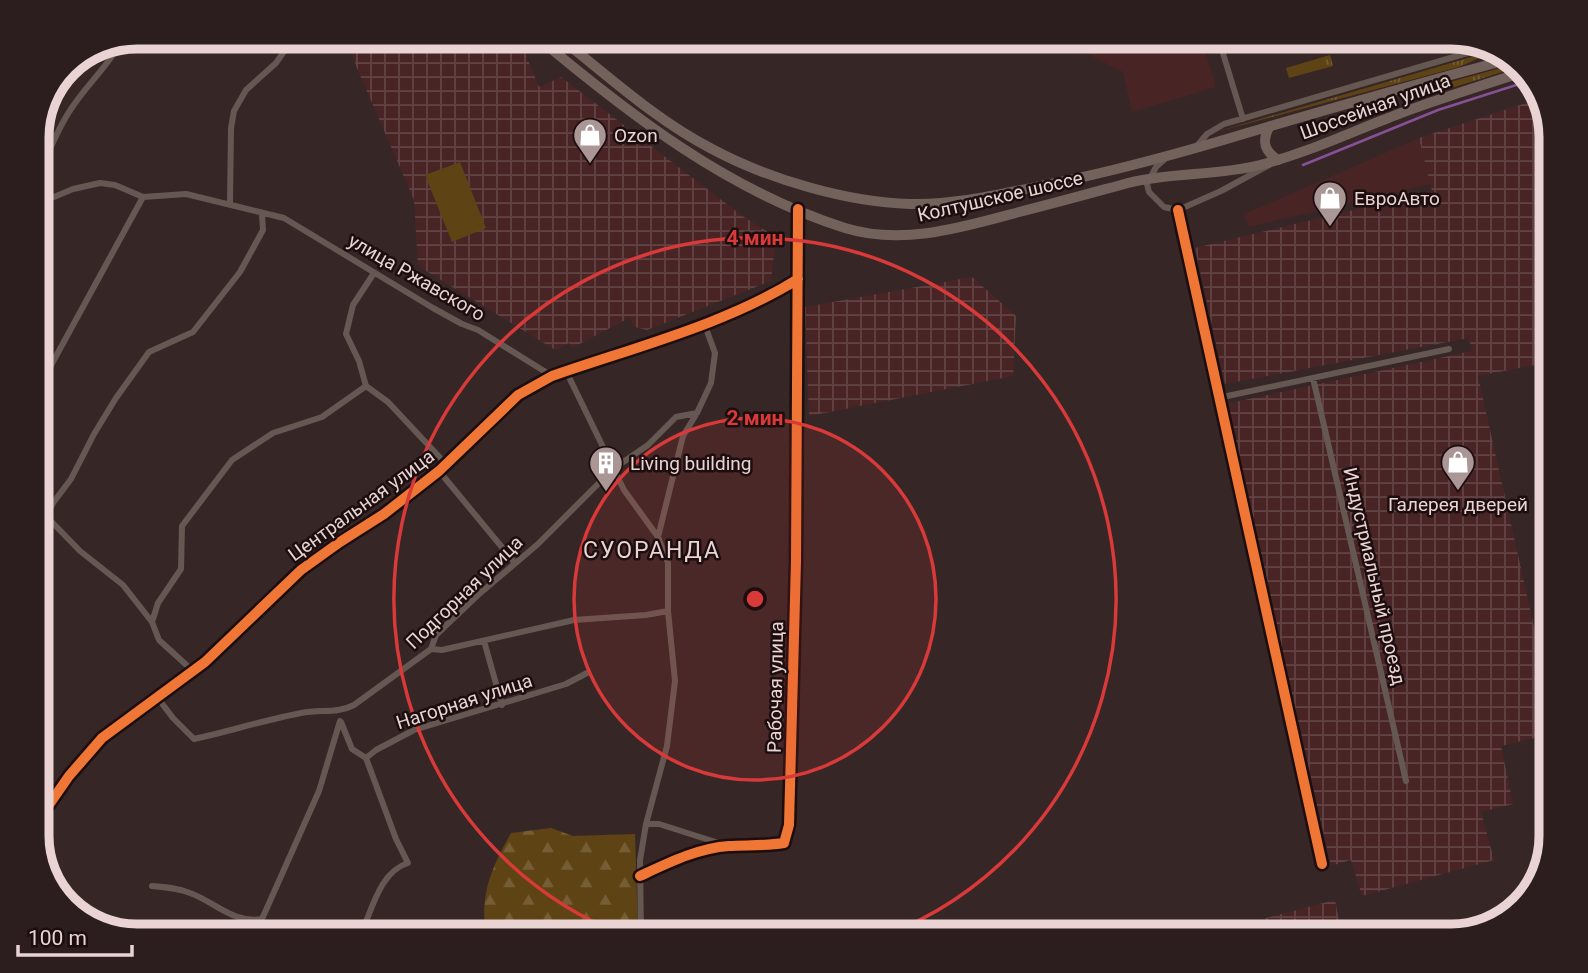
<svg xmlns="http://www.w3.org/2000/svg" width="1588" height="973" viewBox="0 0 1588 973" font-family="Roboto,sans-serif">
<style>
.built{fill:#482425}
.industrial{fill:url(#industrial-grid)}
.grass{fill:url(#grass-tufts)}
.forest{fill:url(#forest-firs)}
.garden{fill:#5e4314}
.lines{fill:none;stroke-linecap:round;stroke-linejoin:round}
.stream{stroke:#865196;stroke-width:2.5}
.street{stroke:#655852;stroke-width:6}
.secondary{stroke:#72625b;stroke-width:10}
.cycleway-casing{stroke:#1c0d0e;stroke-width:15}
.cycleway{stroke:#f07635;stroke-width:10}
.ring{fill:none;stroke:#d83939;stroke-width:3.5}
.labels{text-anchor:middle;stroke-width:5;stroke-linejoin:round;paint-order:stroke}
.street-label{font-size:19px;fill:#e9d3d3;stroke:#1c0d0e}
.poi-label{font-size:19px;fill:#e9d3d3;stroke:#1c0d0e;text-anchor:start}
.quarter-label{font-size:23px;letter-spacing:2px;fill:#e9d3d3;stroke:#1c0d0e}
.rim{fill:none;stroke:#e9d3d3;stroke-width:9}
.centre{fill:#d83939;stroke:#1c0d0e;stroke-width:3.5}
.ring-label{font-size:21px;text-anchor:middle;font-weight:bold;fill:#d83939;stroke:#1c0d0e;stroke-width:5;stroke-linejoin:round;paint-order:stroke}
</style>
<defs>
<pattern id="industrial-grid" width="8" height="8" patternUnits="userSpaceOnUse" patternTransform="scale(1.75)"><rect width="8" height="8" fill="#482425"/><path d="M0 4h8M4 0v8" fill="none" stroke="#624344"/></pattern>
<pattern id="grass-tufts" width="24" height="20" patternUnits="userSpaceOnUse" patternTransform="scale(1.75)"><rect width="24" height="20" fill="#5e4314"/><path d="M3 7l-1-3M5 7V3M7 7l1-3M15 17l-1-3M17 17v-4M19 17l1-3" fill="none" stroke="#755d35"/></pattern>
<pattern id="forest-firs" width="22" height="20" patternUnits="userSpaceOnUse" patternTransform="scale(1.75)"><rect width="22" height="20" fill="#5e4314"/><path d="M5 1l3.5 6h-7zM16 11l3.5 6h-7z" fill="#755d35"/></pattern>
</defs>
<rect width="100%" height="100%" fill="#372626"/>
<!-- built -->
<path class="built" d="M 1054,37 L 1201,37 L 1216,87 L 1132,112 L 1123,72 Z
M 1419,138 L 1431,184 L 1249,227 L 1244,214 Z"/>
<!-- industrial -->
<path class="industrial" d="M 187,37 L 231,37 L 229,49 Z
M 347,37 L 486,37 L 491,51 L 520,40 L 539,87 L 561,77 L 741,215 L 776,237 L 771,281 L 647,330 L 635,327 L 629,318 L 572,348 L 569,343 L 556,350 L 552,348 L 418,266 L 414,200 L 356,66 Z
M 1541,98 L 1551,130 L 1551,362 L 1478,376 L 1551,703 L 1551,734 L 1501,746 L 1513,804 L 1481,812 L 1494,860 L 1362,896 L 1351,860 L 1331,866 L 1226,404 L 1472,351 L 1469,338 L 1225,384 L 1195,248 L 1432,191 L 1419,138 Z
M 972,277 L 1016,316 L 1013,376 L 809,416 L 805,307 Z
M 1335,900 L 1342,936 L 1242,936 L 1239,925 Z"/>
<!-- grass -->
<path class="grass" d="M 1330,55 L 1333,66 L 1289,78 L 1286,68 Z
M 1478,55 L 1479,58 L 1459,67 L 1216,132 Z
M 1515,64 L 1518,67 L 1423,97 L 1421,90 Z"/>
<!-- forest -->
<path class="forest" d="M 551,828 L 573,836 L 635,834 L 638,931 L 641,936 L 514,936 L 514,931 C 502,937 497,936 485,931 C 481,890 492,868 511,833 Z
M 373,920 L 383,926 L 388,936 L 367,936 Z"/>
<!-- garden -->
<path class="garden" d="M 460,162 L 486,228 L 452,242 L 425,175 Z"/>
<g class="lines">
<!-- stream -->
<path class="stream" d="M 1303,165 L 1438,110 L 1532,80"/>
<!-- street -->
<path class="street" d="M 1218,37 L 1243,119
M 37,129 L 53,140
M 1195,148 L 1207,134 L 1224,124 L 1488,47
M 1166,158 L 1156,167 L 1147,184 L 1149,192 L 1164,207 L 1178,210 L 1221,191 L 1269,165
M 37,178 C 48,155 56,131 71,109 C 86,86 106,68 120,44
M 37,204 L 73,189 L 100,183 L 115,185 L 143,197 L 186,194 L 284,218 L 433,308 L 462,324 L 478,330 L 552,376
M 230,204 L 231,128 L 234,111 L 246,90 L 276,63 L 294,37
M 1178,210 L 1322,864
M 374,273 L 353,305 L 346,334 L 359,361 L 366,386 L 388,402 L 446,464
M 566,371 L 624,490 L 658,537
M 1313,378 L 1406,781
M 37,391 L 143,197
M 1218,398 L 1449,349
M 439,471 L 515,563
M 37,484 L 53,503
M 47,517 L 80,551 L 123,585 L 152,622
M 37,537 L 53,503 L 71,479 L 94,434 L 116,398 L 149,352 L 193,332 L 240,272 L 263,230 L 262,214
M 484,641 L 502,705
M 431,649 L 442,650 L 574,620 L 646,615 L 668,611
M 193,671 L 159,640 L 152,622 L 158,603 L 181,569 L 182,526 L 232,460 L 273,433 L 322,417 L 366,386
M 157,697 L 173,718 L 194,739 C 230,731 265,720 301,713 C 321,709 337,714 354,705 L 431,649 L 436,635 L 478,595 L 538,544 L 613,469 L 648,445 L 676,417 L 697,413
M 341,722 L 352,749 L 366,758 L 376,750 L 414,730 L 566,684 L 587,673
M 646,824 L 659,824 L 725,845
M 640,876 C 668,863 698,848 729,846 C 747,845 765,846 784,843 L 789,825 L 796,561 L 795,458 L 798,279
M 152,886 C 165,887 178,888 190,893 C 215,902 234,924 262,919 L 319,791 L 340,721
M 360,936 C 372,911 379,872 408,863 L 396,839 L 366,758
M 641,936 L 640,860 L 646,824 L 667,746 L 675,681 L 668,611 L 668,563 L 658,537 L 683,436 L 697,413 L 711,383 L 715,353 L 704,323"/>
<!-- secondary -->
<path class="secondary" d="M 537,37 C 630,115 728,191 845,228 C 903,246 963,227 1019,212 C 1055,203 1091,193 1128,183 C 1171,172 1217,176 1260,165 C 1307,153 1351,132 1396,115 C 1438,99 1481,86 1523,72
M 559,37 C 608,76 656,120 712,149 C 768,179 846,202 910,204 C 956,205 1001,194 1046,185 C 1105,173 1162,158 1220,141 C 1317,112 1413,85 1510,59
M 1270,126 C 1261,141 1264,151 1278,160
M 37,822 L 69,776 L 102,738 L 205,662 L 301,570 L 340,542 L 384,514 L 439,471 L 518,395 L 552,376 C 632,348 727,324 798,279 L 798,209"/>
<!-- cycleway casing -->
<g class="cycleway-casing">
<path id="cycleway" d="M 1178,210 L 1322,864
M 37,822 L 69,776 L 102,738 L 205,662 L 301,570 L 340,542 L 384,514 L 439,471 L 518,395 L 552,376 C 632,348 727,324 798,279
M 640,876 C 668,863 698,848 729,846 C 747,845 765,846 784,843 L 789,825 L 796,561 L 798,209"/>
</g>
<!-- cycleway -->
<use href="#cycleway" class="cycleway"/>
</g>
<!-- distance rings -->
<circle cx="755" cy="599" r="181" fill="#d83939" fill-opacity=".12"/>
<g class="ring">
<circle cx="755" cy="599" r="181"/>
<path d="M626 936A361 361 0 1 1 884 936"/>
</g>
<!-- icons -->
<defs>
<g id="shop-pin" transform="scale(1.75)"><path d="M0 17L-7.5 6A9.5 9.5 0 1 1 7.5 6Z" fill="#ab9696" stroke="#1c0d0e"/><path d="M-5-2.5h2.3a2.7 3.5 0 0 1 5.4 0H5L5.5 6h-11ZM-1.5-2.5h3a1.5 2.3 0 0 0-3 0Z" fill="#fff"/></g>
<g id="building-pin" transform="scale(1.75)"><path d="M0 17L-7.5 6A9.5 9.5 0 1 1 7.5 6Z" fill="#ab9696" stroke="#1c0d0e"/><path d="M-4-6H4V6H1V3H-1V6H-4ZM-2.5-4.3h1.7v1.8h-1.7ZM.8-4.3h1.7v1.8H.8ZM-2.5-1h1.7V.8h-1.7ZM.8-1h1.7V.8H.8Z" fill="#fff"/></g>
</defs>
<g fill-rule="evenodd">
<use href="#shop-pin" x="590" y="135"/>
<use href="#shop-pin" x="1330" y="198"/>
<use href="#shop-pin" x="1458" y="462"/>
<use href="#building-pin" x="606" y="463"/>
</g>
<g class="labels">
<!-- street labels -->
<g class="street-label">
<text transform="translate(1375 106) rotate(-20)" y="7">Шоссейная улица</text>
<text transform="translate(1000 196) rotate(-13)" y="7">Колтушское шоссе</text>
<text transform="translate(417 277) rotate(30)" y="7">улица Ржавского</text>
<text transform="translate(361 505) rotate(-36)" y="7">Центральная улица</text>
<text transform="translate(1375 576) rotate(77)" y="7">Индустриальный проезд</text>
<text transform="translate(464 592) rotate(-44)" y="7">Подгорная улица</text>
<text transform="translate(775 687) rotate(-89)" y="7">Рабочая улица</text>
<text transform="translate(464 701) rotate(-18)" y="7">Нагорная улица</text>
</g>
<!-- poi labels -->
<g class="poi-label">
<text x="614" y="142">Ozon</text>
<text x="1354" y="205">ЕвроАвто</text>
<text x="630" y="470">Living building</text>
<text x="1458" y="511" text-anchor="middle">Галерея дверей</text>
</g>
<!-- quarter labels -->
<g class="quarter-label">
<text x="652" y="558">СУОРАНДА</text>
</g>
</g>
<!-- crop -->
<path d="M0 0H1588V973H0ZM137 49H1451A88 88 0 0 1 1539 137V836A88 88 0 0 1 1451 924H137A88 88 0 0 1 49 836V137A88 88 0 0 1 137 49Z" fill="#2c1d1e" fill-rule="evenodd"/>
<path class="rim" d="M137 49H1451A88 88 0 0 1 1539 137V836A88 88 0 0 1 1451 924H137A88 88 0 0 1 49 836V137A88 88 0 0 1 137 49Z"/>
<circle cx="755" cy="599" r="10" class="centre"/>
<g class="ring-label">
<text x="755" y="245">4 мин</text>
<text x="755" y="425">2 мин</text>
</g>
<!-- scale -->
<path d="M18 945v10h114v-10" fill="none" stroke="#e9d3d3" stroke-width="3.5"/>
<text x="28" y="945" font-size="21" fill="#e9d3d3" stroke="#1c0d0e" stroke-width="5" paint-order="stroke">100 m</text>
</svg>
